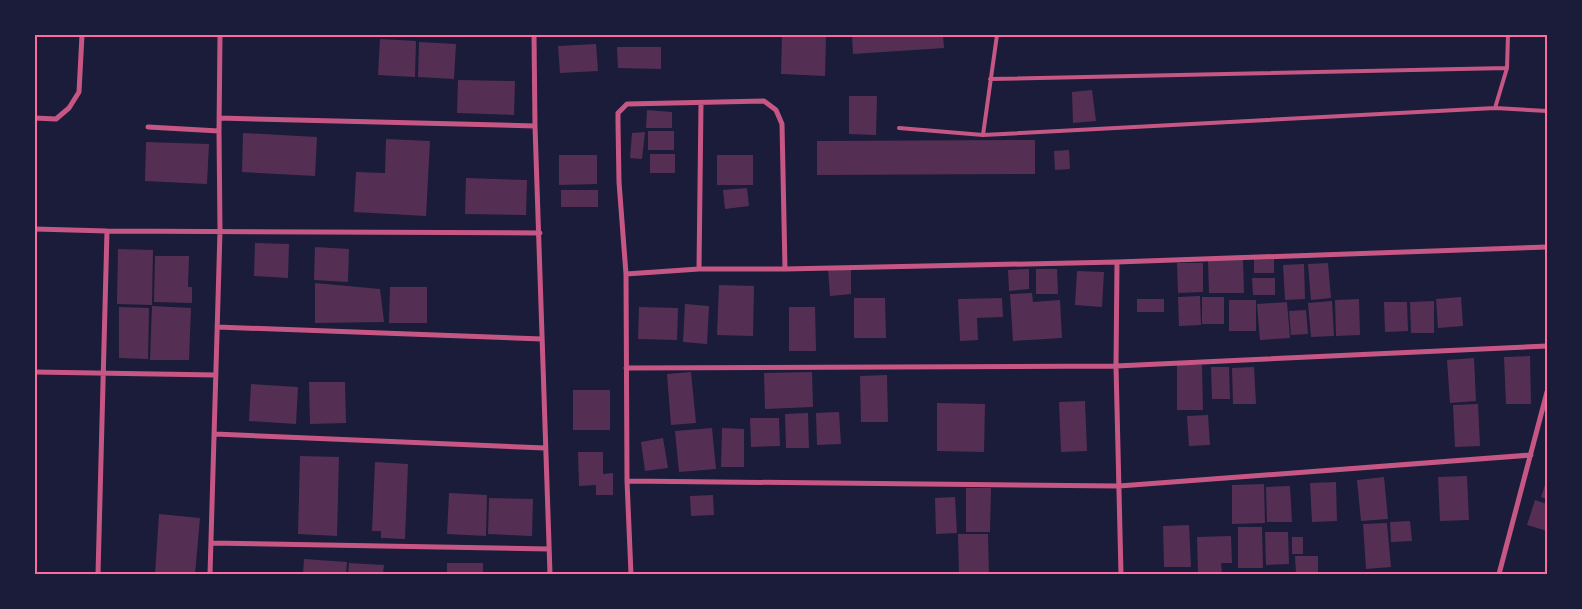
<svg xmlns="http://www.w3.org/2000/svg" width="1582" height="609" viewBox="0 0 1582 609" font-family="'IBM Plex Sans',sans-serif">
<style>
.building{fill:#542f53}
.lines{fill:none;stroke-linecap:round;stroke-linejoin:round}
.service{stroke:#c65784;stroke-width:4}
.minor{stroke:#c65784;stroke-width:5}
.neatline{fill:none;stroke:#ff6b9d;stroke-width:2}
</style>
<rect width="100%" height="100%" fill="#1b1b3a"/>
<!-- building -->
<path class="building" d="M 782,35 L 826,37 L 825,76 L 781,74 Z
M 852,35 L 943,35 L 944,48 L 853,54 Z
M 380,39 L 416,41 L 415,77 L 378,75 Z
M 419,42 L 456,44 L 454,79 L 418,77 Z
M 596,44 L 598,71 L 560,73 L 558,46 Z
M 617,47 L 661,47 L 661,69 L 618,68 Z
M 458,80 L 515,81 L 514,115 L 457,113 Z
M 1092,90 L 1096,121 L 1073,123 L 1072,92 Z
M 849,96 L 877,96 L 876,135 L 849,134 Z
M 647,110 L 672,112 L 672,128 L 646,128 Z
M 648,131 L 674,131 L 674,150 L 648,150 Z
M 645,132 L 642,159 L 630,158 L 632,133 Z
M 243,133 L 317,137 L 315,176 L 242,172 Z
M 386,139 L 430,141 L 426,216 L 354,212 L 356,172 L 385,173 Z
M 1035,140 L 1035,174 L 817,175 L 817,141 Z
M 146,142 L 209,144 L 207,184 L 145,181 Z
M 1069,150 L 1070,169 L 1055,170 L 1054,151 Z
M 650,154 L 675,154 L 675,173 L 650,173 Z
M 559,155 L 597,155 L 597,184 L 559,185 Z
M 717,155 L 753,155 L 753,185 L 717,185 Z
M 466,178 L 527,180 L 526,215 L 465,214 Z
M 747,188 L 749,206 L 725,209 L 723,190 Z
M 561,190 L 598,190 L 598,207 L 561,207 Z
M 255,243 L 289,244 L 288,278 L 254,276 Z
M 315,247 L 349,249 L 348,282 L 314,280 Z
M 118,249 L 153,250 L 152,305 L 117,304 Z
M 155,256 L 189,256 L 188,287 L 192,287 L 192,303 L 154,302 Z
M 1274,258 L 1274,273 L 1254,273 L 1254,259 Z
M 1243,259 L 1244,293 L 1209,293 L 1208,260 Z
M 1177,263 L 1203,263 L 1203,292 L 1178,293 Z
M 1328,263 L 1331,298 L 1311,300 L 1308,264 Z
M 1304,264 L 1305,299 L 1285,300 L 1283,265 Z
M 828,269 L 851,269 L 851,294 L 830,296 Z
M 1029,269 L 1029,289 L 1009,291 L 1008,270 Z
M 1036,269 L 1057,269 L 1058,294 L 1036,294 Z
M 1077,271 L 1104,272 L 1102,307 L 1075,305 Z
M 1252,278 L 1275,278 L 1275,295 L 1253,295 Z
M 315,283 L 380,289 L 384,322 L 315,323 Z
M 719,285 L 754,286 L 753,336 L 717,335 Z
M 390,287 L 427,287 L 427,323 L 389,323 Z
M 1032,293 L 1033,302 L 1060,300 L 1062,338 L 1013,341 L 1010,294 Z
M 1200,296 L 1201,325 L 1179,326 L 1178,297 Z
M 1202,297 L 1224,297 L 1224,324 L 1202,324 Z
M 1461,297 L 1463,326 L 1438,328 L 1436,299 Z
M 854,298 L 885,298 L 886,338 L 854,338 Z
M 1002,298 L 1003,317 L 977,318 L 978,340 L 960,341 L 958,299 Z
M 1137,299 L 1164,299 L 1164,312 L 1137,312 Z
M 1359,299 L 1360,335 L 1336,336 L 1335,300 Z
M 1229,300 L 1256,300 L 1256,331 L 1229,331 Z
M 1332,301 L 1334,336 L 1311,337 L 1308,303 Z
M 1434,301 L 1434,333 L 1411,333 L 1410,302 Z
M 1287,302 L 1290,338 L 1260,340 L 1257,304 Z
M 1384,302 L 1407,302 L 1408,331 L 1385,332 Z
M 685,304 L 709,306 L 707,344 L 683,342 Z
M 152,306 L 191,308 L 189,360 L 150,360 Z
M 119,307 L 149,308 L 148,359 L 119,358 Z
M 639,307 L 678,308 L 677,340 L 638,339 Z
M 789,307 L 815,307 L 816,351 L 789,351 Z
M 1306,310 L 1308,334 L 1291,335 L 1289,311 Z
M 1530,356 L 1531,404 L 1506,404 L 1504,357 Z
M 1474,358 L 1476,401 L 1450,403 L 1447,360 Z
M 1177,365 L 1202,365 L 1203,410 L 1177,410 Z
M 1211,367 L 1229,367 L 1230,399 L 1212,399 Z
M 1254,367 L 1256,404 L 1233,404 L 1232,368 Z
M 691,372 L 696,423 L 671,425 L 667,374 Z
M 812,372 L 813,407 L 765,409 L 764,373 Z
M 887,375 L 888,422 L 861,422 L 860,376 Z
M 309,382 L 345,382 L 346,423 L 310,424 Z
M 251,384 L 298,387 L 296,424 L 249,421 Z
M 573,390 L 610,390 L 610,430 L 573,430 Z
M 1085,401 L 1087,451 L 1061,452 L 1059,402 Z
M 937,403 L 985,404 L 984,452 L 937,451 Z
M 1478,404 L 1480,446 L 1455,447 L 1453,405 Z
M 839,412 L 841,444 L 817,445 L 816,413 Z
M 808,413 L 809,448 L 786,448 L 785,414 Z
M 1208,415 L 1210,445 L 1189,446 L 1187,416 Z
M 750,418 L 779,418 L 780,446 L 751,447 Z
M 712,428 L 716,469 L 679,472 L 675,431 Z
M 722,428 L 744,429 L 744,467 L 721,467 Z
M 663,438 L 668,468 L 645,471 L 641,442 Z
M 578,452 L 603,452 L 603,474 L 613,473 L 613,495 L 596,495 L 596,485 L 579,486 Z
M 300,456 L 339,457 L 337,536 L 298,534 Z
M 375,462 L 408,464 L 405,539 L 381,538 L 381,531 L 372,531 Z
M 1467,476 L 1469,520 L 1440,521 L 1438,477 Z
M 1384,477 L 1388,519 L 1361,521 L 1357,480 Z
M 1547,479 L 1547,499 L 1541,497 Z
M 1336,482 L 1337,521 L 1312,522 L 1310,483 Z
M 1264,484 L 1265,523 L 1232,524 L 1232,485 Z
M 1290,486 L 1292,522 L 1267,522 L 1266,487 Z
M 966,488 L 991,488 L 990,532 L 966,532 Z
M 449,493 L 487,495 L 486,536 L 447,534 Z
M 713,495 L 714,515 L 691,516 L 690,496 Z
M 955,497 L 957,533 L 936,534 L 935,498 Z
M 489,498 L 533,499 L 532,536 L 488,534 Z
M 1535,500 L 1547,504 L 1547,531 L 1527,525 Z
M 159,514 L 200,518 L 195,574 L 155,574 Z
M 1410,521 L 1412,541 L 1391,542 L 1390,522 Z
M 1387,523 L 1391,567 L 1366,569 L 1363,524 Z
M 1189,525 L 1191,567 L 1164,567 L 1163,526 Z
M 1238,527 L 1262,527 L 1263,568 L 1238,568 Z
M 1265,532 L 1288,532 L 1289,564 L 1266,565 Z
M 958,534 L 988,534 L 989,574 L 959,574 Z
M 1231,536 L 1232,563 L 1221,563 L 1222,574 L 1198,574 L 1197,537 Z
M 1292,537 L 1303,537 L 1303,554 L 1292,554 Z
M 1295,556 L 1318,556 L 1318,574 L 1296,574 Z
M 304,559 L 347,562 L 346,574 L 303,574 Z
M 349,563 L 384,565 L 383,574 L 348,574 Z
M 447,563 L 483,563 L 483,574 L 447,574 Z"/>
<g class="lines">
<!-- service -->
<path class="service" d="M 990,79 L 1507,68
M 1495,108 L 1507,68 L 1508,35
M 899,128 L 983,135 L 1495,108 L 1547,111
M 983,135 L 997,35"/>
<!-- minor -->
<path class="minor" d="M 534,35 L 535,126 L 550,574
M 35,118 L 56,119 L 69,108 L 79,92 L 82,35
M 219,118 L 535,126
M 148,127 L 219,131
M 35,229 L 107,231 L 540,233
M 1117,262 L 1116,366 L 1121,574
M 699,269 L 701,103
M 626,274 L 699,269 L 785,269 L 1117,262 L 1547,247
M 217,327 L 542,339
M 626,368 L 1116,366 L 1547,346
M 35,372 L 216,375
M 215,434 L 545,448
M 627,481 L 1119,486 L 1531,455
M 211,543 L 549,549
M 98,574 L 107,231
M 210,574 L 220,231 L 219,131 L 220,35
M 631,574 L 627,481 L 626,274 L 619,182 L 618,123 L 618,113 L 627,104 L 764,101 L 776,110 L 782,124 L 785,269
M 1499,574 L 1547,392"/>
</g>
<!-- border -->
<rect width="1582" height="609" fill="none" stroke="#1b1b3a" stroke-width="72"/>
<rect x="36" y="36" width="1510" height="537" class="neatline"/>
</svg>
